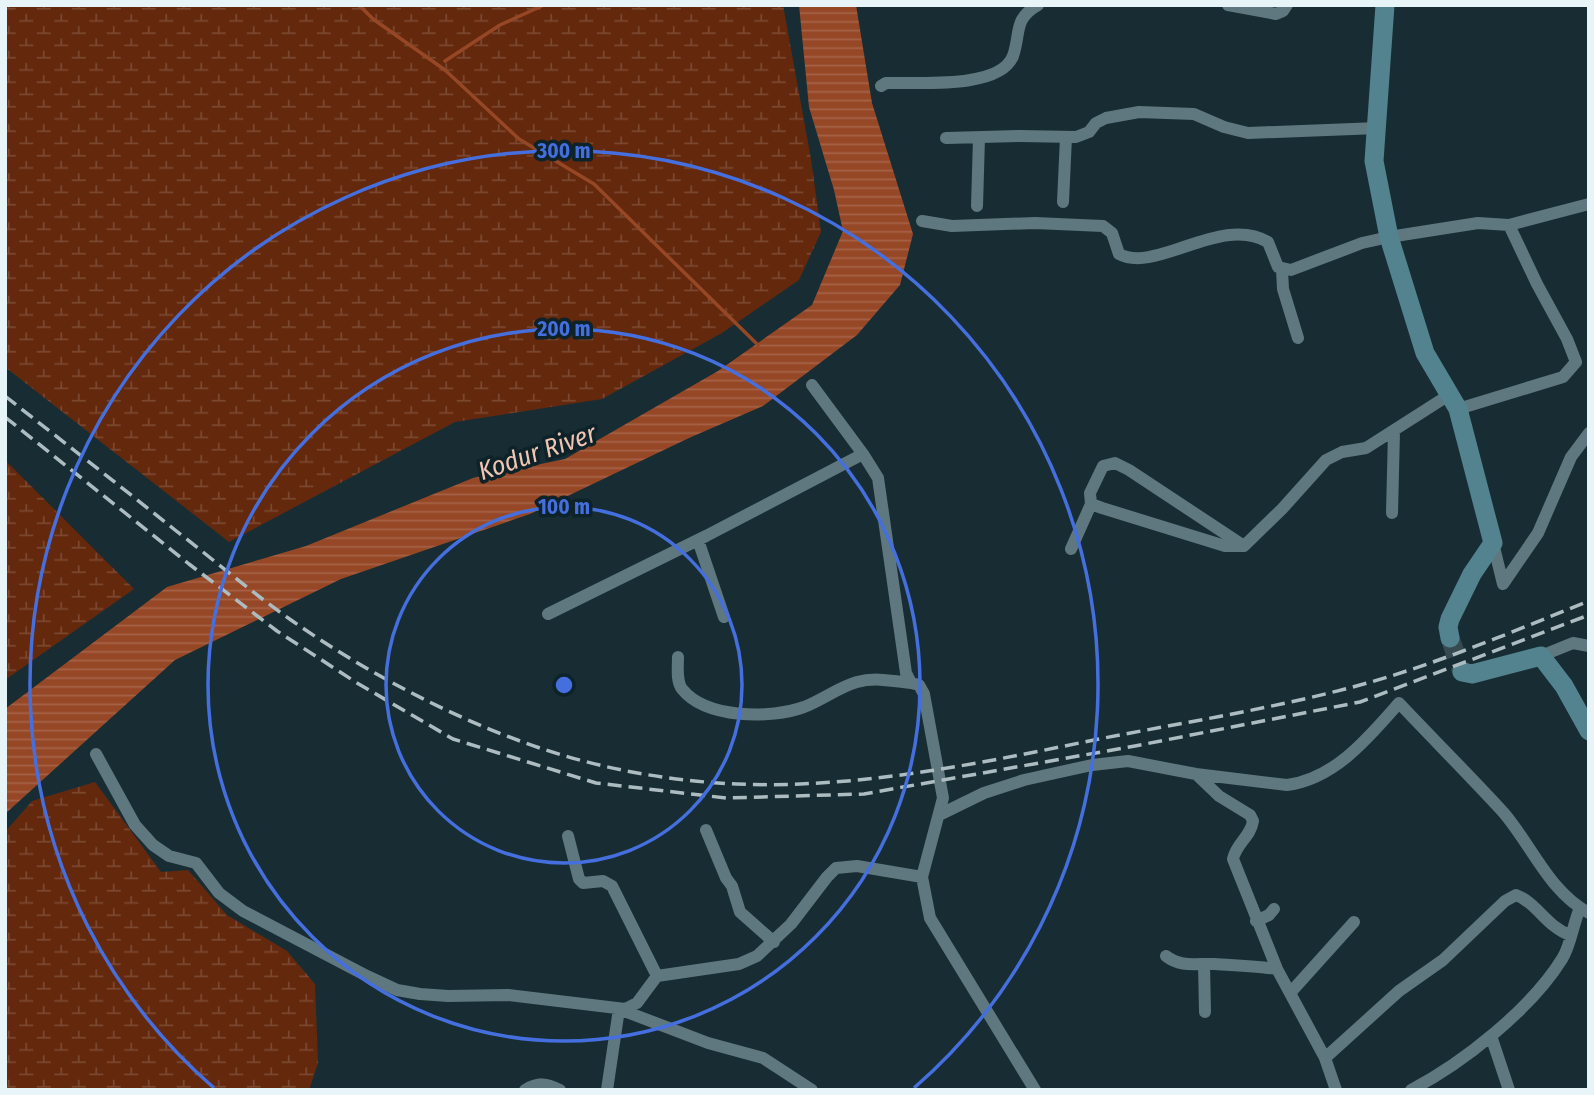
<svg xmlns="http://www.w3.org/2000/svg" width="1594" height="1095" viewBox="0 0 1594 1095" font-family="'Fira Sans Condensed',sans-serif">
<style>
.wetland{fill:url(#wetland-marsh)}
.water{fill:url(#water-rules)}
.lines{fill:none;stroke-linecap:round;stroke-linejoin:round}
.stream{stroke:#964726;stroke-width:3.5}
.secondary-tunnel{stroke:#364b51;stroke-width:19;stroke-dasharray:19 10;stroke-linecap:butt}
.street{stroke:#5f777e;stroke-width:12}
.secondary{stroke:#52838f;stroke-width:19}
.rail{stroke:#acbcc0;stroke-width:3.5;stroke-dasharray:14 7;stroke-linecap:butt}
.ring{fill:none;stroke:#456fde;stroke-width:3.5}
.labels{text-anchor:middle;stroke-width:7;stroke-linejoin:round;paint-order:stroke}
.water-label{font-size:26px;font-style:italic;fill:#f2c4b2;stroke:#0d2329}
.centre{fill:#456fde;stroke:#0d2329;stroke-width:3.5}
.ring-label{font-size:21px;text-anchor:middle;font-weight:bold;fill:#456fde;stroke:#0d2329;stroke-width:7;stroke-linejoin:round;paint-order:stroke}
</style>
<defs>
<pattern id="wetland-marsh" width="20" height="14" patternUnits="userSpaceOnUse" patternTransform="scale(1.75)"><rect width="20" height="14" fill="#64280c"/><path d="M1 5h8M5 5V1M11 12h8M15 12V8" fill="none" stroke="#7a4830"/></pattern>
<pattern id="water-rules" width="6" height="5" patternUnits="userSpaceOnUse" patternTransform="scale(1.75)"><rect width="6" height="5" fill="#964726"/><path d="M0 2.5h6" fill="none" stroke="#a56246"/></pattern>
</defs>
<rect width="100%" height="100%" fill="#172d33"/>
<!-- wetland -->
<path class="wetland" d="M 5,5 L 783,5 L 811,159 L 821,232 L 799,280 L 722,333 L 602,399 L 455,422 L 229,542 L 5,367 Z
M 5,460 L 134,589 L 5,680 Z
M 95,782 L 161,872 L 188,870 L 227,915 L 287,951 L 315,984 L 318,1063 L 309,1090 L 5,1090 L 5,832 L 32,801 Z"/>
<!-- water -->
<path class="water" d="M 799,5 L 856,5 L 872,103 L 913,234 L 900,285 L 857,335 L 763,406 L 689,438 L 530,514 L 341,579 L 175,660 L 5,814 L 5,709 L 167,587 L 306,546 L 473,478 L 565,459 L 718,371 L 812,305 L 843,231 L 834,190 L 809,107 Z"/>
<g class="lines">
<!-- stream -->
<path class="stream" d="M 359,5 L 373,19 L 445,70 L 519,139 L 594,184 L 758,345
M 445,61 L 500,25 L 544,5"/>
<!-- secondary-tunnel -->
<path class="secondary-tunnel" d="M 1450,638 L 1462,672"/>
<!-- street -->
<path class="street" d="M 1228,5 L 1276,14 L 1283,11 L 1287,5
M 881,86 L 886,83 C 916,82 1000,90 1013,56 C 1021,33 1013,19 1038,5
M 946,138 L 1020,136 L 1076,137 L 1089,132 L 1096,123 L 1106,118 L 1139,112 L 1194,114 L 1224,127 L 1248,133 L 1378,128
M 1063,202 L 1066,137
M 977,206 L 979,138
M 922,221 L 952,226 L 1035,223 L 1103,226 L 1112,233 L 1119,254 C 1156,274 1221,214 1268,242 L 1278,267 L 1291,270 L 1362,243 L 1389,237 L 1478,223 L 1509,225 L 1589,204
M 1282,270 L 1283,289 L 1298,338
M 812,385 L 863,454 L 878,478 L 906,673 L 911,683 L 919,685 L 924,694 L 943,798 L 922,877 L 930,918 L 1035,1090
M 1458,409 L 1563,377 L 1576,362 L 1567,339 L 1537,284 L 1509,225
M 1392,513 L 1394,432
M 698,540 L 724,617
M 1493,543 L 1503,584 L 1538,533 L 1571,457 L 1589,433
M 1244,546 L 1129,470 L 1115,463 L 1103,466 L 1090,493 L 1091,504 L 1102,508 L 1225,546 L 1244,546 L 1282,509 L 1326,460 L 1342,452 L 1366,448 L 1449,395
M 1071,549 L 1091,504
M 548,614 L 706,536 L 863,454
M 1541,656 L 1573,643 L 1589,646
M 678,657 C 678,667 676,681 682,689 C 706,719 771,719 804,707 C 822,700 839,687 857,682 C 875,677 893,681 911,683
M 96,754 L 135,825 L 153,845 L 169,856 L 196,863 L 219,893 L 243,911 L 367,976 L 397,990 L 420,994 L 448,996 L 508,995 L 625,1009 L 637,1003 L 657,976 L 739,964 L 757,956 L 791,924 L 827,877 L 836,868 L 857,866 L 922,877
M 1196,774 L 1219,796 L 1250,815 L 1253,821 C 1251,836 1236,844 1233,859 L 1277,969 L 1325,1058 L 1336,1090
M 939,815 L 984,793 L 1024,780 L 1092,765 L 1128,761 L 1196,774 L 1287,785 C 1335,779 1369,737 1399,703 C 1433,739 1469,775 1503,812 C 1531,844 1549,892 1589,913
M 706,830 L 726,878 L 732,886 L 740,912 L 774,942
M 568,836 L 579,879 L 583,883 L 603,881 L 612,886 L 657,976
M 1256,921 L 1269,915 L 1274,909
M 1166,956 C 1181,968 1197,963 1215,964 C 1235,965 1257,966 1277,969
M 1204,964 L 1205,1012
M 1291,992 L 1354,922
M 1491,1036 L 1509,1090
M 1325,1058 L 1399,991 L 1443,960 L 1505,901 L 1516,895 C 1537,903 1547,927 1570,935
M 525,1090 C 538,1082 547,1083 560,1090
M 607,1090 L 619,1009 L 708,1043 L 763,1058 L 812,1090
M 1411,1090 C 1463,1063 1531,1009 1562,959 C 1571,945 1573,924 1580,908"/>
<!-- secondary -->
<path class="secondary" d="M 1385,5 L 1374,161 L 1389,237 L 1425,353 L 1458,409 L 1493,543 L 1472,574 L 1450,619 L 1448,627 L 1450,638
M 1462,672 L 1472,674 L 1541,656 L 1564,686 L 1589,731"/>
<!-- rail -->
<path class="rail" d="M 5,396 C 62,441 119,485 175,530 C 214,560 251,592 291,620 C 361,669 441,712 520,741 C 609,774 705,788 800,784 C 901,780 1001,759 1099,739 C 1181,723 1264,710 1345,689 C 1428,668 1509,633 1589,601
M 5,417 L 189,564 L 277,631 L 357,683 L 453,739 L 596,783 L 726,798 L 864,794 L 1135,746 L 1360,702 L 1589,615"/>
</g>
<!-- distance rings -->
<g class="ring">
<circle cx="564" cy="685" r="178"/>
<circle cx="564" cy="685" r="356"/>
<path d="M214 1088A534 534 0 1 1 914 1088"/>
</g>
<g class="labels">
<!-- water labels -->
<g class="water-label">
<text transform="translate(537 452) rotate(-19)" y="9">Kodur River</text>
</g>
</g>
<circle cx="564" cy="685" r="10" class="centre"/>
<g class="ring-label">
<text x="564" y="158">300 m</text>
<text x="564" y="336">200 m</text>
<text x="564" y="514">100 m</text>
</g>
<!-- border -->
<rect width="1594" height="1095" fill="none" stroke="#e7f4f8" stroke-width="14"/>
</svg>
